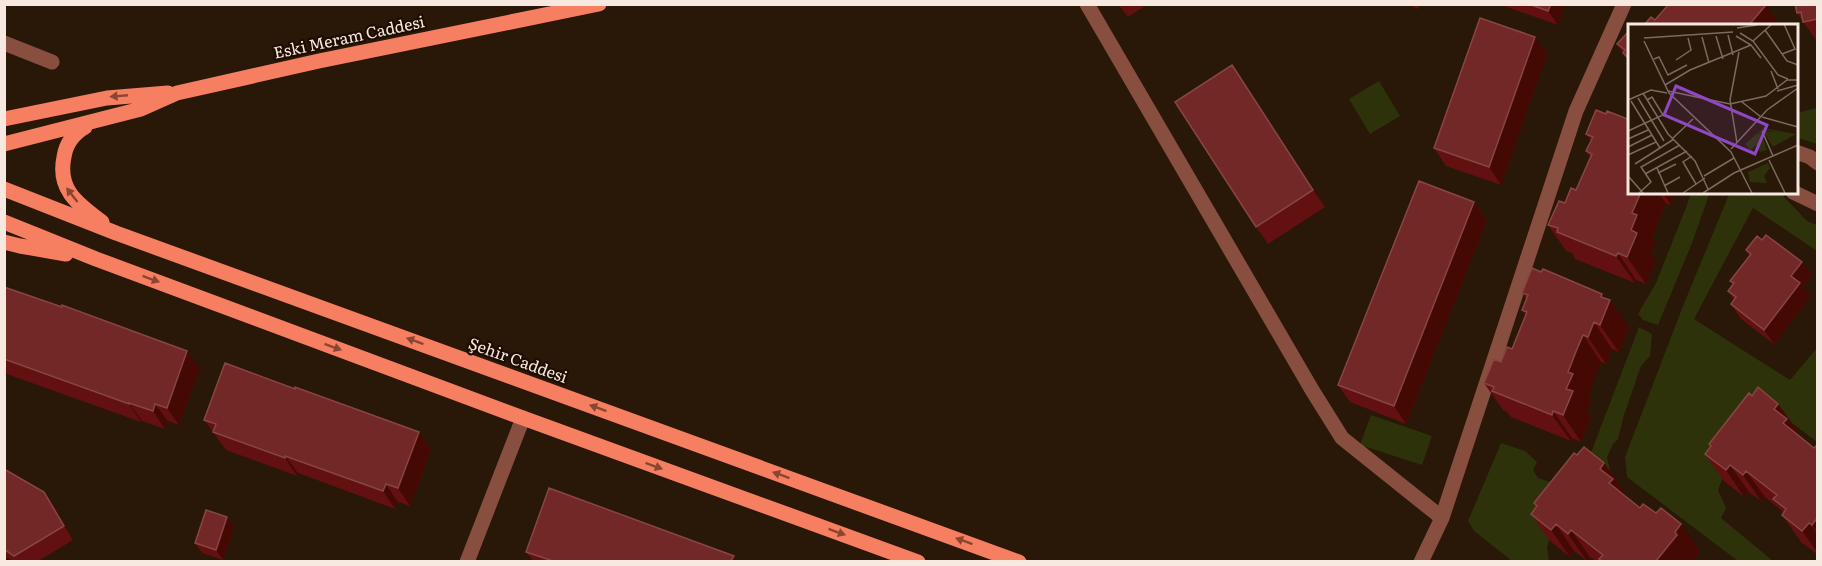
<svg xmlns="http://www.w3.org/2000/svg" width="1822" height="566" viewBox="0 0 1822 566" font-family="Literata,serif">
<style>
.green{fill:#2d320a}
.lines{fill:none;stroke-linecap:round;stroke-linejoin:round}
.minor{stroke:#884e40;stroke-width:15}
.major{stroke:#f67e61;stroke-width:15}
.wall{fill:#621010}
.shaded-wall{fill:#450903}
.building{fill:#722826;stroke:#874643;stroke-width:1.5}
.oneway{fill:#8a4632}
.labels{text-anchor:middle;stroke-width:4.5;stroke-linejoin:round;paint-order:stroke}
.street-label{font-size:16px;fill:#f7e9e0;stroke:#1f0d02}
.inset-road{fill:none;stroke:#7b6b5e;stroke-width:1.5}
.view{fill:#8e48c4;fill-opacity:0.15;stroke:#8e48c4;stroke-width:3}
.inset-edge{fill:none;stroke:#f7e9e0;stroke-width:3}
</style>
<rect width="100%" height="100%" fill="#291708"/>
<!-- green -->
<path class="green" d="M 1379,81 L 1400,116 L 1370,134 L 1349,99 Z
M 1817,108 L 1818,108 L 1817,144 L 1796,137 L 1797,113 Z
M 1691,192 L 1710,192 L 1692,243 L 1658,325 L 1643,320 L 1638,314 L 1656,283 L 1687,205 Z
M 1730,192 L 1782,192 L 1784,197 L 1807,221 L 1817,225 L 1817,251 L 1753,208 L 1694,319 L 1790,380 L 1817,348 L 1817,442 L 1776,411 L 1726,469 L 1718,490 L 1726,508 L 1721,518 L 1773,561 L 1738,561 L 1627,477 L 1625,457 L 1683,306 Z
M 1639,327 L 1652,334 L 1650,356 L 1641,366 L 1624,415 L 1618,439 L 1613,444 L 1607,457 L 1610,471 L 1582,481 L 1581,469 L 1592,450 Z
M 1371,415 L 1432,436 L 1422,465 L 1360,445 Z
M 1501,443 L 1525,451 L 1537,462 L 1533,470 L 1538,478 L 1562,486 L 1547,548 L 1549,561 L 1512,561 L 1474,531 L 1468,521 Z"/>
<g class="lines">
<!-- minor -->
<path class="minor" d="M 1087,4 L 1312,390 L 1342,438 L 1442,518
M 4,43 L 52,62
M 1796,152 L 1810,157 L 1818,163
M 1793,192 L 1818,204
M 467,562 L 523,418
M 1421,562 L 1442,518 L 1576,111 L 1624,4"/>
<!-- major -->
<path class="major" d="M 4,119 L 107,98 L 168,93
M 85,127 C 73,134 66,143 64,157 C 57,190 78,204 102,222
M 4,144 L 141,109 L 177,93 L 319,61 L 599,4
M 4,189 L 116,233 L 1019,562
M 4,222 L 96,259 L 523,418 L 918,562
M 4,242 L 20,246 L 66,254"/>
</g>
<!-- wall -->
<path class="wall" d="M 1118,4 L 1148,4 L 1128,17 Z
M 1407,4 L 1420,4 L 1418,9 Z
M 1498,4 L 1565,4 L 1558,25 Z
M 1818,4 L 1818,43 L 1797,13 Z
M 1630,30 L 1630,64 L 1617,44 Z
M 1547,54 L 1501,185 L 1446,166 L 1434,148 Z
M 1244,83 L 1325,207 L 1268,244 L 1256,227 Z
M 1596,110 L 1630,192 L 1676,192 L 1671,205 L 1666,203 L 1652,237 L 1656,242 L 1651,253 L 1656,260 L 1646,284 L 1636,280 L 1635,283 L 1575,259 L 1572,253 L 1567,252 L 1548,225 L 1565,203 L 1576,190 L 1590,157 L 1586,151 L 1591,141 L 1586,134 Z
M 1474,202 L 1487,220 L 1406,424 L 1350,402 L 1338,385 Z
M 1762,240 L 1802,262 L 1812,276 L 1803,287 L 1810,297 L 1774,344 L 1741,319 L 1731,304 L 1734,300 L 1728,291 L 1733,285 L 1730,281 L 1749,256 L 1746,250 Z
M 4,287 L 200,369 L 179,425 L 168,421 L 165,429 L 142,421 L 141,422 L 4,373 Z
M 1522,293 L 1606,299 L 1629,327 L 1619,352 L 1612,349 L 1606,364 L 1601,362 L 1593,381 L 1588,395 L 1591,401 L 1587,411 L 1591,418 L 1581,442 L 1572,438 L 1571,441 L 1511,417 L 1507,412 L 1503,410 L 1484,383 L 1501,362 L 1512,349 L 1526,316 L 1522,310 L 1526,299 Z
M 295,389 L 419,432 L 431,449 L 410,506 L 398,502 L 395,509 L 298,473 L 297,476 L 226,450 L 204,420 Z
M 1752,396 L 1778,404 L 1797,430 L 1796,432 L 1797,435 L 1814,448 L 1818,444 L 1818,555 L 1801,542 L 1782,515 L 1783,513 L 1782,511 L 1765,497 L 1761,501 L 1749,492 L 1744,497 L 1724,481 L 1705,454 L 1711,447 L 1709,444 Z
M 1577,455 L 1604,463 L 1623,490 L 1622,492 L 1624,495 L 1700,551 L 1694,558 L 1696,561 L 1596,561 L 1590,557 L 1587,561 L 1574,551 L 1570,557 L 1549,540 L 1531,514 L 1537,507 L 1534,503 Z
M 4,469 L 54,506 L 73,540 L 38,561 L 12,561 L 4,556 Z
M 234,527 L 223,560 L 202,553 L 195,543 Z
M 526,552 L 734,556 L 737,561 L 533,561 Z"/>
<!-- shaded-wall -->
<path class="shaded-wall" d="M 1551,4 L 1565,4 L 1558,25 L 1548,11 Z
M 1766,5 L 1780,26 L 1748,26 Z
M 1535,37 L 1547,54 L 1501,185 L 1489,167 Z
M 1232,65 L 1244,83 L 1325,207 L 1313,190 Z
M 1641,192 L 1658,192 L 1666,203 L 1652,237 L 1656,242 L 1651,253 L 1656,260 L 1646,284 L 1627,257 L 1632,213 Z
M 1662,192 L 1676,192 L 1671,205 Z
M 1474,202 L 1487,220 L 1406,424 L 1394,406 Z
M 1618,253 L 1636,280 L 1635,283 L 1616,256 Z
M 1802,262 L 1812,276 L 1803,287 L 1810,297 L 1774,344 L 1764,330 L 1791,276 Z
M 1602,294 L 1609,304 L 1610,300 L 1629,327 L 1619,352 L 1600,325 L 1601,297 Z
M 1594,322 L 1612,349 L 1606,364 L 1588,337 Z
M 1583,335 L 1601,362 L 1588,395 L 1591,401 L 1587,411 L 1591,418 L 1581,442 L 1563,415 L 1568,372 Z
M 187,351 L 200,369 L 179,425 L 167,408 Z
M 129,403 L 142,421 L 141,422 L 129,404 Z
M 155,404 L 168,421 L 165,429 L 153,411 Z
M 1778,404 L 1797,430 L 1796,432 L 1805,446 L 1802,450 L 1774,409 Z
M 1553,411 L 1572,438 L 1571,441 L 1552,415 Z
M 419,432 L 431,449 L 410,506 L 398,488 Z
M 285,456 L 298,473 L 297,476 L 285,458 Z
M 1604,463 L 1623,490 L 1622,492 L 1631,506 L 1609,483 L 1600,469 Z
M 1730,465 L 1749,492 L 1744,497 L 1726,470 Z
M 1746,471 L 1765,497 L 1761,501 L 1743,475 Z
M 386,484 L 398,502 L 395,509 L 383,491 Z
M 44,492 L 54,506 L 73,540 L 64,526 Z
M 227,517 L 234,527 L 223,560 L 216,550 Z
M 1818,517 L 1818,533 L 1812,525 Z
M 1809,523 L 1818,535 L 1818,553 L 1802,531 Z
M 1556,524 L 1574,551 L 1570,557 L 1551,530 Z
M 1681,524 L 1700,551 L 1694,558 L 1696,561 L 1656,561 L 1675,532 Z
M 1571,530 L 1590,557 L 1587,561 L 1568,534 Z
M 734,556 L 737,561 L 731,561 Z"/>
<!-- building -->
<path class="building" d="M 1529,4 L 1551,4 L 1548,11 Z
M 1669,4 L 1765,4 L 1766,5 L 1748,26 L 1744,26 L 1741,23 L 1738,26 L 1643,26 L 1651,17 L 1655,20 Z
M 1795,4 L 1818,4 L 1818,19 L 1803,22 L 1801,12 L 1797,13 Z
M 1480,18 L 1535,37 L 1489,167 L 1434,148 Z
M 1630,30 L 1630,60 L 1623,53 L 1625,50 L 1617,44 Z
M 1232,65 L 1313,190 L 1256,227 L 1175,102 Z
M 1596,110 L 1606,114 L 1607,111 L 1630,120 L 1630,192 L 1641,192 L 1632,213 L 1637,215 L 1631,230 L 1637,233 L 1627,257 L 1618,253 L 1616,256 L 1557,232 L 1558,228 L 1548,225 L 1559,201 L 1565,203 L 1571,188 L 1576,190 L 1592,154 L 1586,151 L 1593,137 L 1586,134 Z
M 1419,181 L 1474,202 L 1394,406 L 1338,385 Z
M 1766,235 L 1802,262 L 1791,276 L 1800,283 L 1764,330 L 1731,304 L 1736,297 L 1728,291 L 1734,283 L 1730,281 L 1751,254 L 1746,250 L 1757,236 L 1762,240 Z
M 1532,268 L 1541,272 L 1543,269 L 1602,294 L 1601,297 L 1610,300 L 1600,325 L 1594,322 L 1588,337 L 1583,335 L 1575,354 L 1568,372 L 1573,374 L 1566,389 L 1573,391 L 1563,415 L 1553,411 L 1552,415 L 1492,391 L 1494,387 L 1484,383 L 1494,359 L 1501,362 L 1507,347 L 1512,349 L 1527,312 L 1522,310 L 1528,295 L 1522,293 Z
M 4,287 L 62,307 L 62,305 L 187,351 L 167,408 L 155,404 L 153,411 L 129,403 L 129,404 L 4,359 Z
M 225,363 L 295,389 L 295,387 L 419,432 L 398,488 L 386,484 L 383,491 L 285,456 L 285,458 L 213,432 L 216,424 L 204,420 Z
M 1758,387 L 1778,404 L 1774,409 L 1787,419 L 1783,423 L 1814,448 L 1818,444 L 1818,517 L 1812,525 L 1809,523 L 1802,531 L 1782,515 L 1786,509 L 1773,499 L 1777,495 L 1746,471 L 1743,475 L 1730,465 L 1726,470 L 1705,454 L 1711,446 L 1709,444 L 1749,393 L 1752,396 Z
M 1584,447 L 1604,463 L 1600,469 L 1613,479 L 1609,483 L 1640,508 L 1643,504 L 1656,513 L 1661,508 L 1681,524 L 1675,532 L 1677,535 L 1656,561 L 1602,561 L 1599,559 L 1603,555 L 1571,530 L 1568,534 L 1556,524 L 1551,530 L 1531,514 L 1537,506 L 1534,503 L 1574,453 L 1577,455 Z
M 4,469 L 44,492 L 64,526 L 14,556 L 4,549 Z
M 549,488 L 734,556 L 731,561 L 553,561 L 526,552 Z
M 206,510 L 227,517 L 216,550 L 195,543 Z"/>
<!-- one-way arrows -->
<defs><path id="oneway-solid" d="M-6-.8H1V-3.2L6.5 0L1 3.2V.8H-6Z" transform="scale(1.5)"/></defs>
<g class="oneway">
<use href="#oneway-solid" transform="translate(119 96) rotate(175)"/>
<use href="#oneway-solid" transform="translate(72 195) rotate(-128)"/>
<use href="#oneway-solid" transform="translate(151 279) rotate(20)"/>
<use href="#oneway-solid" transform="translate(415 341) rotate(-160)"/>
<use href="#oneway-solid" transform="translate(333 347) rotate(20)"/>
<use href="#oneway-solid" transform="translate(598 408) rotate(-160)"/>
<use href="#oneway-solid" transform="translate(654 466) rotate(20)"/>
<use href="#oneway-solid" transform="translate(781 475) rotate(-160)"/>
<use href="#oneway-solid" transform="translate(837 532) rotate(20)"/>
<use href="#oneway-solid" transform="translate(964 541) rotate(-160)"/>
</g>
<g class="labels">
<!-- street labels -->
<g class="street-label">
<text transform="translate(349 37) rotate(-12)" y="6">Eski Meram Caddesi</text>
<text transform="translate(518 360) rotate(20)" y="6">Şehir Caddesi</text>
</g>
</g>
<!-- overview -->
<g transform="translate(1628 24)">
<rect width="170" height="170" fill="#291708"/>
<path d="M 135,104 L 168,110 L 145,123 L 135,107 L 148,108 L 135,105 L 128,111 L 133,108 L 139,126 L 132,128 L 128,121 L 123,125 L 126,130 L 117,120 ZM 140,139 L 142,144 L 136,152 L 139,159 L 122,158 L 120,148 Z" fill="#2d320a"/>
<path class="inset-road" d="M 109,4 L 129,1M 137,6 L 159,37 L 170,41M 112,9 L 125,17 L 150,51 L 160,55M 100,11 L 105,31M 88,12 L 95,35M 108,12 L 123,21 L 133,34M 74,13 L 81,39M 16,14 L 105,8M 16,17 L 41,69 L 103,128 L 124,169M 125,17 L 144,0M 154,30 L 167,25 L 156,0M 26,35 L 31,33 L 40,51 L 59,41M 48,36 L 63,26 L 60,14M 143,47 L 150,65M 37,61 L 62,46 L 123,21M 40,67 L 102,80 L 138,72 L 159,56 L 170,56M 149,67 L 170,61M 15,69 L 40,110 L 67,137 L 80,165M 10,74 L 36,117M 0,76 L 23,66 L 39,69M 3,77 L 32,124M 114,78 L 133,93M 134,93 L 170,103M 0,107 L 35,91 L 24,73 L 19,76M 136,112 L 134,107 L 145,132M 45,114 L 65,95M 0,115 L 20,106M 109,119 L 102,76 L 111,28M 0,123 L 24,111M 103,125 L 139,86 L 170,64M 0,131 L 28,118M 64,132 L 55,138 L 68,160M 141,136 L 157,169M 7,140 L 46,115M 29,144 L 40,169M 30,149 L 48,140M 17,150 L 59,127M 76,152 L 106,134M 1,153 L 15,169M 36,162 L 52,153M 11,169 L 23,158 L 13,143 L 52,121M 55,169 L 77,154M 75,169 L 106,149 L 170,121"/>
<path class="view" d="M 48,62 L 139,101 L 127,130 L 36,91 Z"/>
<rect width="170" height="170" class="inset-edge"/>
</g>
<!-- border -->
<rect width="1822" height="566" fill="none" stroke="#f7e9e0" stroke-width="12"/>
</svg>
